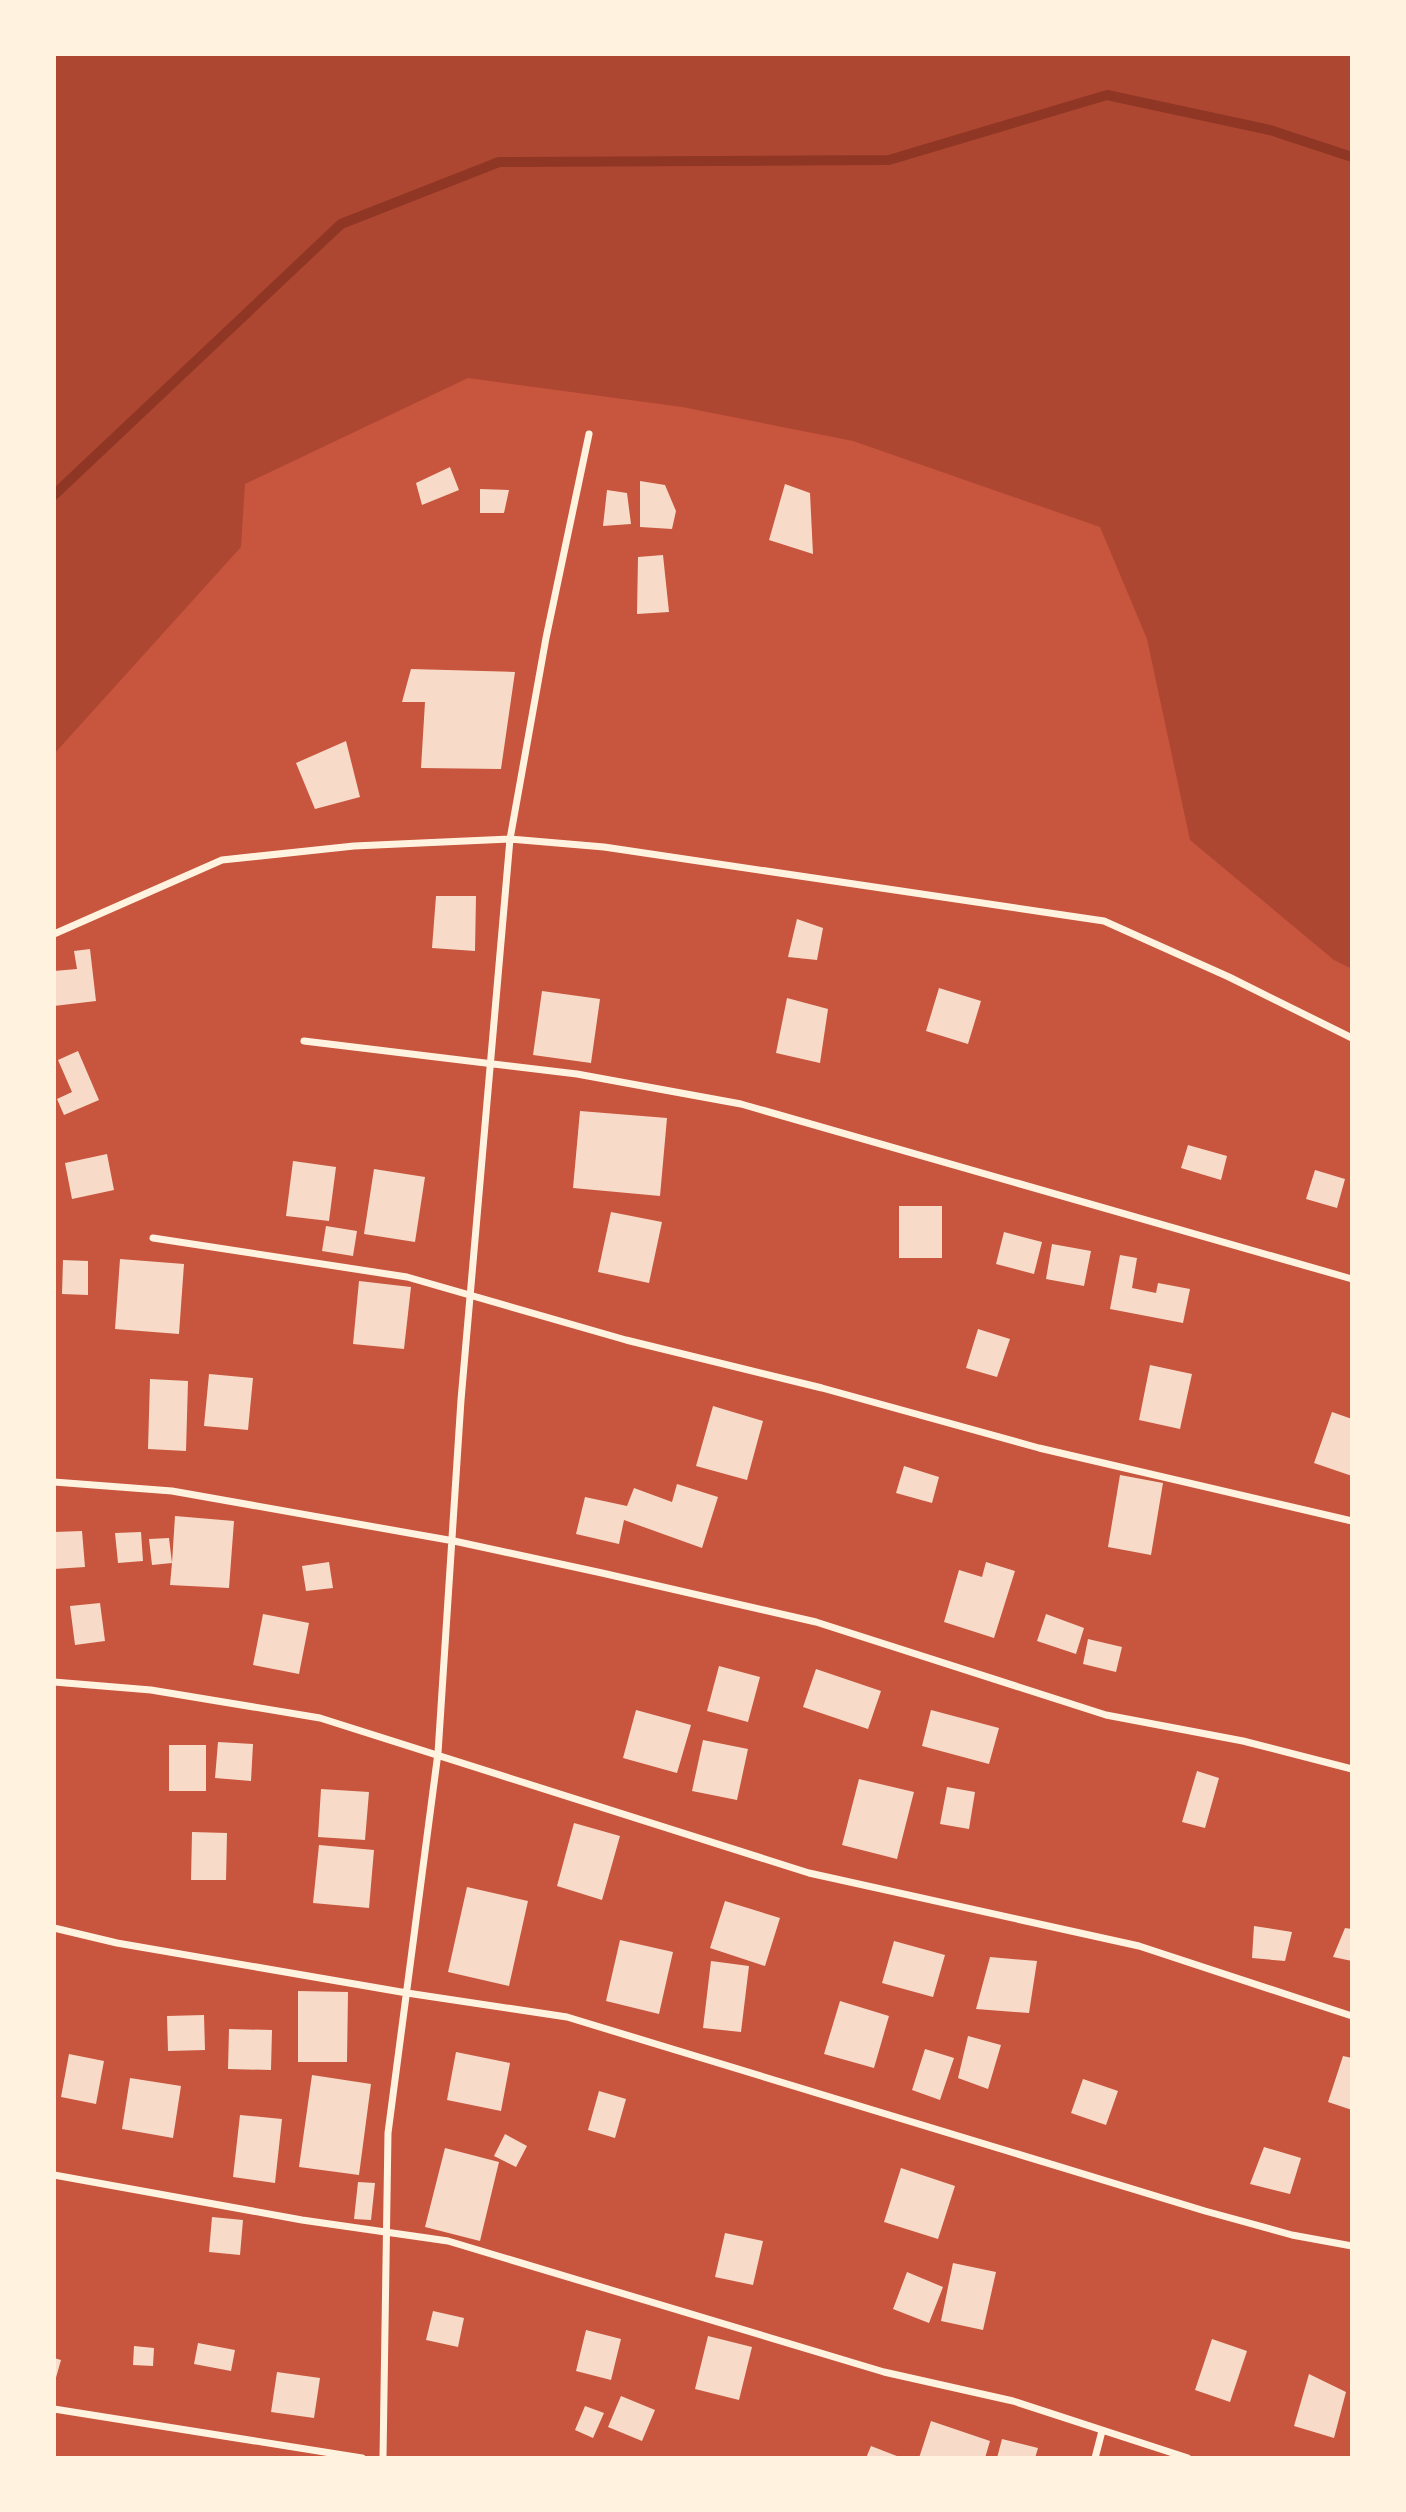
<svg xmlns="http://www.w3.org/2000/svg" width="1406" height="2512" viewBox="0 0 1406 2512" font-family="'Archivo Narrow',sans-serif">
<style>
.green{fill:#ae4732}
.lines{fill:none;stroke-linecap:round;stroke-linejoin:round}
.stream{stroke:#8f3625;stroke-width:10}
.building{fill:#f7dbc8}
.minor{stroke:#fff3e0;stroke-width:7}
</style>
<rect width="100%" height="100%" fill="#c8553d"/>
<!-- green -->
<path class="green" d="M 54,54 L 1352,54 L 1352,969 L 1334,960 L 1190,840 L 1147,639 L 1100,527 L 853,441 L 682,407 L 468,378 L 245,484 L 241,547 L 54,754 Z"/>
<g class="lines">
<!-- stream -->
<path class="stream" d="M 54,495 L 341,224 L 499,162 L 889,160 L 1107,95 L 1270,130 L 1352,157"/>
</g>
<!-- building -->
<path class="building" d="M 450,467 L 459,490 L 422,505 L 416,483 Z
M 640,481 L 665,485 L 676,511 L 672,529 L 640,527 Z
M 785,484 L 810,493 L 813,554 L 769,540 Z
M 480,489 L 509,490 L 504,513 L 480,513 Z
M 607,490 L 627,493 L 631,524 L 603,526 Z
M 663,555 L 669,612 L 637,614 L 638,557 Z
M 411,669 L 515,672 L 501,769 L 421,768 L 425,702 L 402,702 Z
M 346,741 L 360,797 L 315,809 L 296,763 Z
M 436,896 L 476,896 L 475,951 L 432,948 Z
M 797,919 L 823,928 L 817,960 L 788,957 Z
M 90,949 L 96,1001 L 54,1006 L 54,971 L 77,969 L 74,951 Z
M 939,988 L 981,1001 L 968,1044 L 926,1031 Z
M 542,991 L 600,999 L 591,1063 L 533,1055 Z
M 787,998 L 828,1009 L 820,1063 L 776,1053 Z
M 78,1051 L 99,1100 L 64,1115 L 57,1099 L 72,1092 L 58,1060 Z
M 580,1111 L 667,1118 L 660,1196 L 573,1188 Z
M 1188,1145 L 1227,1156 L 1221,1180 L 1181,1168 Z
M 107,1154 L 114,1190 L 72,1199 L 65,1163 Z
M 293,1161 L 336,1167 L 329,1221 L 286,1216 Z
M 374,1169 L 425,1177 L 415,1242 L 364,1234 Z
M 1315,1170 L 1345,1179 L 1337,1208 L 1306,1199 Z
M 899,1206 L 942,1206 L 942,1258 L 899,1258 Z
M 611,1212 L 662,1222 L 649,1283 L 598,1272 Z
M 326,1226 L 357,1231 L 353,1256 L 322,1251 Z
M 1004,1232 L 1042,1242 L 1034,1274 L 996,1264 Z
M 1052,1244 L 1091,1251 L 1084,1286 L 1046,1279 Z
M 1120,1255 L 1137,1258 L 1132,1288 L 1156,1293 L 1158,1283 L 1190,1289 L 1183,1323 L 1110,1309 Z
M 120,1259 L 184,1264 L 179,1334 L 115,1329 Z
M 63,1260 L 88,1261 L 88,1295 L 62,1294 Z
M 359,1281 L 411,1287 L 404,1349 L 353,1344 Z
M 978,1329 L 1010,1339 L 997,1377 L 966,1368 Z
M 1150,1365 L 1192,1374 L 1180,1429 L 1139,1420 Z
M 209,1374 L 253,1378 L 248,1430 L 204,1426 Z
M 150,1379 L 188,1381 L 186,1451 L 148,1449 Z
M 713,1406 L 763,1421 L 747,1480 L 696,1466 Z
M 1332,1412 L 1352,1419 L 1352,1476 L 1314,1463 Z
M 904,1466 L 939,1477 L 932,1503 L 896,1493 Z
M 1120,1475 L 1163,1483 L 1151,1555 L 1108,1547 Z
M 677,1484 L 718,1497 L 702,1548 L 624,1520 L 619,1544 L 576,1534 L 585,1497 L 627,1506 L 634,1488 L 672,1502 Z
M 175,1516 L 234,1521 L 229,1588 L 170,1585 L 172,1563 L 152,1565 L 149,1539 L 169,1538 L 172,1563 Z
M 82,1531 L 85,1567 L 54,1569 L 54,1532 Z
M 141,1532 L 143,1561 L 118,1563 L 115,1533 Z
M 329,1562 L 333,1588 L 306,1591 L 302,1566 Z
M 986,1562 L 1015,1571 L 994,1638 L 944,1622 L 959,1570 L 982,1577 Z
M 100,1603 L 105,1641 L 75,1645 L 70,1606 Z
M 263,1614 L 309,1623 L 299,1674 L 253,1665 Z
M 1046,1614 L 1084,1628 L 1076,1654 L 1037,1641 Z
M 1088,1639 L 1122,1647 L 1116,1672 L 1083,1664 Z
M 719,1666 L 760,1677 L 748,1722 L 707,1711 Z
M 816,1669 L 881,1691 L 868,1729 L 803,1707 Z
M 636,1710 L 691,1725 L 677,1773 L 623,1758 Z
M 931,1710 L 999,1728 L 989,1764 L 922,1746 Z
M 703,1740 L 748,1749 L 737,1800 L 692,1791 Z
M 218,1742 L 253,1744 L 251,1781 L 215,1778 Z
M 169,1745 L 206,1745 L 206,1791 L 169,1791 Z
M 1197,1771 L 1219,1778 L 1205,1828 L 1182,1822 Z
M 859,1779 L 914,1792 L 897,1859 L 842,1845 Z
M 947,1787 L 975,1792 L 969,1829 L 940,1824 Z
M 321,1789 L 369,1792 L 365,1840 L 318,1837 Z
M 574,1823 L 620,1836 L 602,1900 L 557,1886 Z
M 192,1832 L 227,1833 L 226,1880 L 191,1880 Z
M 319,1845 L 374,1850 L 369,1908 L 313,1903 Z
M 467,1887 L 528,1901 L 509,1986 L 448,1972 Z
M 725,1901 L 780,1918 L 765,1966 L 710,1948 Z
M 1254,1926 L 1292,1932 L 1285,1961 L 1252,1958 Z
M 1345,1928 L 1352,1929 L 1352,1961 L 1333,1957 Z
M 620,1940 L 673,1952 L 659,2014 L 606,2001 Z
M 894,1941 L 945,1955 L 933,1997 L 882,1983 Z
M 990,1957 L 1037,1961 L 1029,2013 L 976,2009 Z
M 711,1961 L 749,1966 L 741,2032 L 703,2028 Z
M 298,1991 L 348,1992 L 347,2062 L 298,2062 Z
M 840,2001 L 889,2016 L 874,2068 L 824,2054 Z
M 204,2015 L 205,2050 L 168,2051 L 167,2016 Z
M 229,2029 L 272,2030 L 271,2070 L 228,2069 Z
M 968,2036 L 1001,2045 L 988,2089 L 958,2078 Z
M 925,2049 L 954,2058 L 940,2100 L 912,2090 Z
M 456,2052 L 510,2063 L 501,2111 L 447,2100 Z
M 69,2054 L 104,2061 L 96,2104 L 61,2097 Z
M 1343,2056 L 1352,2058 L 1352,2110 L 1328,2102 Z
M 312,2075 L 371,2084 L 359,2175 L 299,2167 Z
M 130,2078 L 181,2086 L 173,2138 L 122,2129 Z
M 1083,2079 L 1118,2091 L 1106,2125 L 1071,2113 Z
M 599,2091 L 626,2099 L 615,2138 L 588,2130 Z
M 240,2115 L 282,2119 L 275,2183 L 233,2177 Z
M 505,2134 L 527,2146 L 516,2167 L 494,2156 Z
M 1264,2147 L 1301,2158 L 1290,2194 L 1250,2184 Z
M 445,2148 L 499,2162 L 480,2241 L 425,2227 Z
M 901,2168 L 955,2186 L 938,2239 L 884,2222 Z
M 358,2182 L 375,2183 L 371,2220 L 354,2219 Z
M 212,2217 L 243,2220 L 240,2255 L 209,2252 Z
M 725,2233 L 763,2241 L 753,2285 L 715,2277 Z
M 953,2263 L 996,2272 L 983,2330 L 941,2321 Z
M 907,2272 L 943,2287 L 929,2323 L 893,2309 Z
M 433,2311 L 464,2318 L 458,2347 L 426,2340 Z
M 586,2330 L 621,2339 L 611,2380 L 576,2371 Z
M 708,2336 L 752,2347 L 739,2400 L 695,2389 Z
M 1212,2339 L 1247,2351 L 1230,2402 L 1195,2390 Z
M 198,2343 L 235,2350 L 231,2371 L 194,2364 Z
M 134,2346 L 154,2348 L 153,2366 L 133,2365 Z
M 54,2358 L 61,2360 L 55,2381 L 54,2381 Z
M 277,2372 L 320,2378 L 314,2418 L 271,2412 Z
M 1309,2374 L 1346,2392 L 1334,2438 L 1294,2426 Z
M 621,2396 L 655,2410 L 642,2441 L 608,2427 Z
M 585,2406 L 604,2413 L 593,2438 L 575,2430 Z
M 931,2421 L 990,2441 L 985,2458 L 919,2458 Z
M 1002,2439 L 1038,2448 L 1035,2458 L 997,2458 Z
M 871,2446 L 902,2458 L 866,2458 Z"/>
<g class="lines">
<!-- minor -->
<path class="minor" d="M 54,934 L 222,860 L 354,846 L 510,839 L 604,847 L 1104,921 L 1229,977 L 1352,1038
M 304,1041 L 577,1074 L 741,1104 L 1352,1279
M 153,1238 L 407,1277 L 626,1340 L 822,1388 L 1039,1448 L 1352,1521
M 54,1482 L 172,1491 L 454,1541 L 602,1573 L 816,1622 L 1106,1715 L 1243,1741 L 1352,1769
M 54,1682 L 151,1690 L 320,1718 L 809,1873 L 1139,1946 L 1352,2016
M 54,1928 L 117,1943 L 407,1993 L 567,2017 L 1205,2211 L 1292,2235 L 1352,2246
M 54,2175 L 302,2220 L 448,2241 L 884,2372 L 1013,2401 L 1188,2458
M 54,2409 L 362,2458
M 383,2458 L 388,2133 L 438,1753 L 461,1400 L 510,839 L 546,638 L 589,434
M 1095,2458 L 1102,2431"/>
</g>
<!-- border -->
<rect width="1406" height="2512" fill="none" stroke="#fff3e0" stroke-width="112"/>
</svg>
